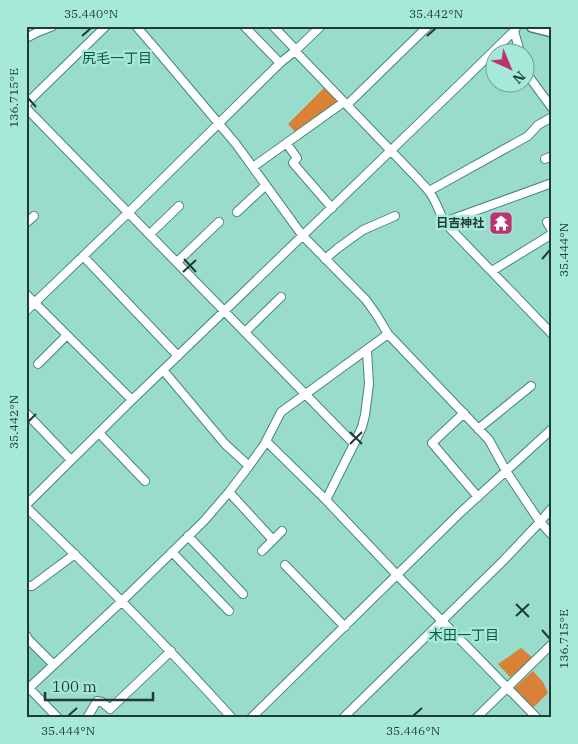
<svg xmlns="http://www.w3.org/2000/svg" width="578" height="744" viewBox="0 0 578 744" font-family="'IBM Plex Serif','Noto Sans JP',serif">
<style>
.built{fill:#85d1bf}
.green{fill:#d98237}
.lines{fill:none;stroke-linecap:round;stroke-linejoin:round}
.minor-casing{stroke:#458778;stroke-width:10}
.secondary-casing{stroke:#458778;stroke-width:14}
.minor{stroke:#fff;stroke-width:8}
.secondary{stroke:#fff;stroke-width:11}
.ticks{fill:none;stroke:#1f3b35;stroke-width:2}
.labels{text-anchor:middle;stroke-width:5;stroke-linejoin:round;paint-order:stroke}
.poi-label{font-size:12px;font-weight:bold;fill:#1f3b35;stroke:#a6e9d9;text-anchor:end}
.neighbourhood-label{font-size:14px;fill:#0b574a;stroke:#a6e9d9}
.neatline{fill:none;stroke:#1f3b35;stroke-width:2}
.ticks-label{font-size:12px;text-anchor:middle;fill:#1f3b35}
</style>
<rect width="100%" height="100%" fill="#99dccc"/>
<!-- built -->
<path class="built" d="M 26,641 L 47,663 L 47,667 L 26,686 Z"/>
<!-- green -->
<path class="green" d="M 325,87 L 338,100 L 339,102 L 295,132 L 288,124 Z
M 521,648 L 533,658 L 510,677 L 498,664 Z
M 533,671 L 543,682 L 548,693 L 532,709 L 513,689 Z"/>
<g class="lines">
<!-- minor casing -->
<g class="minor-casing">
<path id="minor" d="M 136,26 L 155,48 L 236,144 L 302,235 L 366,300 L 376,314 L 388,334 L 489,440 L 506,471 L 540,522 L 552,535
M 244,26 L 280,63
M 273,26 L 296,50
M 514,31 L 520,52
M 26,38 L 40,31 L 53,26
M 295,51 L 419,180 C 423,185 429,190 432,196 C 437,204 440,213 444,222 L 552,334
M 526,71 L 527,74 L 552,108
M 26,104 L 106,26
M 347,105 L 428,26
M 26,108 L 354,444
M 287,144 L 297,158 L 293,163 L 332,208
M 545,159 L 552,156
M 253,167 L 344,102
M 429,191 L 528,136 L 538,125 L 552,117
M 237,212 L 266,185
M 444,222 L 552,183
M 547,222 L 552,231
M 26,223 L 34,216
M 150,234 L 179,206
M 83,256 L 178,356
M 325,259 L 338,248 L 363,230 L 395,216
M 177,262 L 219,222
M 492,271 L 552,234
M 26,294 L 132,400
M 26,311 L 129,212 L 280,63 L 295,51 L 321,26
M 245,332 L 281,297
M 38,364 L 67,335
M 163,370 L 225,444 L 249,466
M 26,413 L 71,460
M 464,413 L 432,443 L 478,497
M 478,429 L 531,386
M 99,433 L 145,481
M 266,441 L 326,500 L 397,575 L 537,718
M 229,492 L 273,540
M 326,500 L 354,444 L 362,427 L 365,415 L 369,384 L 367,351
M 26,505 L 132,400 L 464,80 L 514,31 L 517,26
M 26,507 C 97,575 166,645 232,718
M 188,536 L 243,594
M 262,551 L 282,531
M 172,552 L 229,611
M 285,565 L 345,627
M 26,586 L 32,586 L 75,554
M 26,635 L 28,639 L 54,665
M 58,718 L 29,688 L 121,602 L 204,521 L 229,492 L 249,466 L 264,445 L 281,412 L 388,334
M 87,718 L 97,701 L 102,702 L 110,709 L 171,651
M 251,718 L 461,512 L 552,429
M 343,718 L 504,560 L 540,522 L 552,508
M 476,718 L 552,644"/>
</g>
<!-- secondary casing -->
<g class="secondary-casing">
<path id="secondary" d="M 532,26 L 552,31"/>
</g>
<!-- minor -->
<use href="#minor" class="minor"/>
<!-- secondary -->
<use href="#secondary" class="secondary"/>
</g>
<!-- ticks -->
<path class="ticks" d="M 82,36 L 91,28M 427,36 L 436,28M 28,98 L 36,107M 184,259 L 196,272M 542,259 L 550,250M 183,272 L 196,260M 28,422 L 36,414M 350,432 L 362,444M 350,444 L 362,432M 516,604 L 529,617M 516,616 L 529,604M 542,630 L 550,639M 68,716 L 77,708M 413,716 L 422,708"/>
<!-- icons -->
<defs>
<g id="temple-square" transform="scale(1.25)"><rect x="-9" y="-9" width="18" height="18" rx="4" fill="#bb3370" stroke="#a6e9d9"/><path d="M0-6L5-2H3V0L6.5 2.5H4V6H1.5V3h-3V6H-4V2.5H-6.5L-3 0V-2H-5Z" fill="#fff"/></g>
</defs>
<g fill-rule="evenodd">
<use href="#temple-square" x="501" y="223"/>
</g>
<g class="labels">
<!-- poi labels -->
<g class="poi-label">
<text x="484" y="227">日吉神社</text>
</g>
<!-- neighbourhood labels -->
<g class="neighbourhood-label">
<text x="117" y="63">尻毛一丁目</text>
<text x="464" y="640">木田一丁目</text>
</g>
</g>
<!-- border -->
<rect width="578" height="744" fill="none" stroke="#a6e9d9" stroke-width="55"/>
<!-- north arrow -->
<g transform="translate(510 68) rotate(136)"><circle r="24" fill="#a6e9d9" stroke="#70a397"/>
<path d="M0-4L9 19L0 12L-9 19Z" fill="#bb3370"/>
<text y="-8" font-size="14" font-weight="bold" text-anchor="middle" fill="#1f3b35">N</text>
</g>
<!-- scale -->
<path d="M45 692v8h108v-8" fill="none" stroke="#1f3b35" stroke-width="2.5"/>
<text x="52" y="692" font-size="15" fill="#1f3b35" stroke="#a6e9d9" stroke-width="4" paint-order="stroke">100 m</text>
<rect x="28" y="28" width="522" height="688" class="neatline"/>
<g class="ticks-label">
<text x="91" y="18">35.440°N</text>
<text x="436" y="18">35.442°N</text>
<text transform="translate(14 98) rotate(-90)" y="4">136.715°E</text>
<text transform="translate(564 250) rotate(-90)" y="4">35.444°N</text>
<text transform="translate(14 422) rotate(-90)" y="4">35.442°N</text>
<text transform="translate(564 639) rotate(-90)" y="4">136.715°E</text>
<text x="68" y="735">35.444°N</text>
<text x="413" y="735">35.446°N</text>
</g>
</svg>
